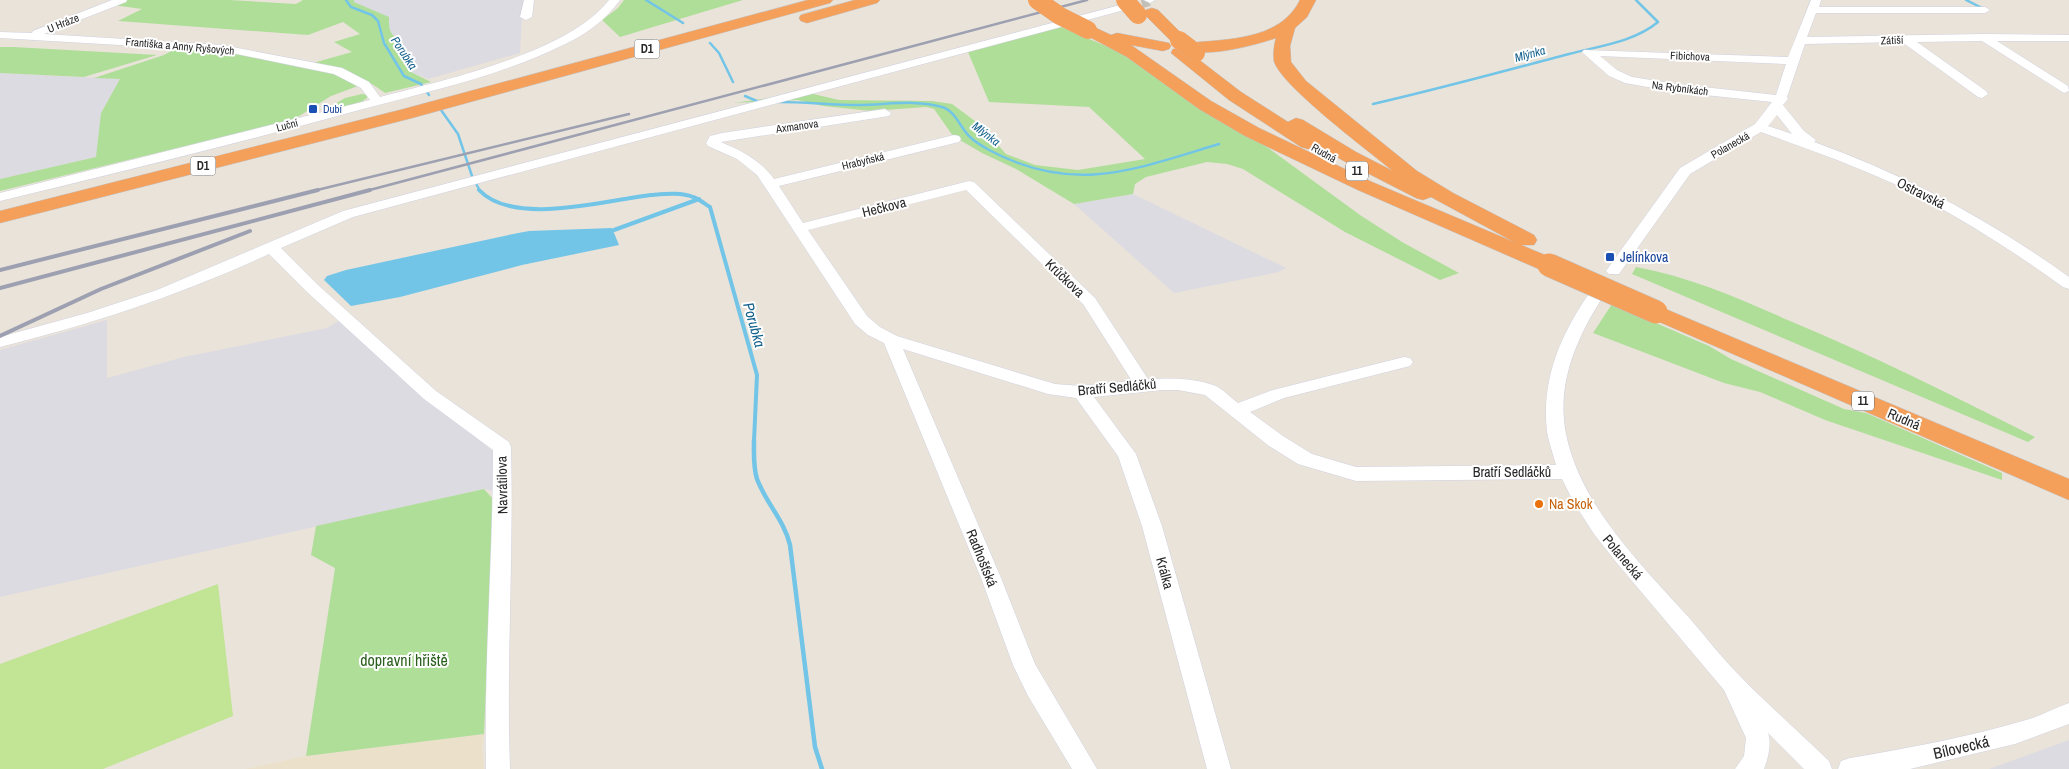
<svg xmlns="http://www.w3.org/2000/svg" width="2069" height="769" viewBox="0 0 2069 769" font-family="'Archivo Narrow',sans-serif">
<style>
.industrial{fill:#dddbe2}
.education{fill:#ebe1ca}
.green{fill:#afde99}
.pitch{fill:#c1e495}
.water{fill:#72c5e7}
.lines{fill:none;stroke-linecap:round;stroke-linejoin:round}
.stream-far2{stroke:#72c5e7;stroke-width:2.5}
.stream-far1{stroke:#72c5e7;stroke-width:4}
.stream{stroke:#72c5e7;stroke-width:4.5}
.minor-tunnel{stroke:#c3beb6;stroke-width:12;stroke-dasharray:12 6;stroke-linecap:butt}
.minor-casing{stroke:#d0d2e0;stroke-width:1}
.highway-casing{stroke:#c3c3c3;stroke-width:1}
.minor{fill:#fff;fill-rule:evenodd}
.highway{fill:#f4a05b;fill-rule:evenodd}
.rail-far1{stroke:#9da0b1;stroke-width:2.5}
.rail{stroke:#9da0b1;stroke-width:4}
.highway-bridge-far1-casing{stroke:#c3c3c3;stroke-width:18;stroke-linecap:butt}
.highway-bridge-casing{stroke:#c3c3c3;stroke-width:24;stroke-linecap:butt}
.highway-bridge-far1{stroke:#f4a05b;stroke-width:18}
.highway-bridge{stroke:#f4a05b;stroke-width:23}
.transit-dot{fill:#1a4fb4;stroke:#fff;stroke-width:2}
.food-dot{fill:#e8710a;stroke:#fff;stroke-width:2}
.labels{text-anchor:middle;stroke-width:4;stroke-linejoin:round;paint-order:stroke}
.far-street-label{font-size:11px;fill:#282828;stroke:#fff}
.far-transit-label{font-size:11px;fill:#164399;stroke:#fff;text-anchor:start}
.shield{fill:#fff;stroke:#686868;stroke-width:1}
.shield-label{font-size:12px;font-weight:bold;fill:#282828}
.far-water-label{font-size:12px;font-style:italic;fill:#15628f;stroke:#fff}
.street-label{font-size:14px;fill:#282828;stroke:#fff}
.transit-label{font-size:14px;fill:#164399;stroke:#fff;text-anchor:start}
.food-label{font-size:14px;fill:#c56008;stroke:#fff;text-anchor:start}
.water-label{font-size:15px;font-style:italic;fill:#15628f;stroke:#fff}
.near-park-label{font-size:16px;fill:#2a5f1d;stroke:#fff}
.near-street-label{font-size:16px;fill:#282828;stroke:#fff}
</style>
<rect width="100%" height="100%" fill="#eae3da"/>
<!-- industrial -->
<path class="industrial" d="M 354,0 L 523,0 L 520,53 L 428,79 L 411,72 L 400,40 L 392,36 L 389,30 L 354,2 Z
M 0,73 L 120,79 L 101,113 L 97,157 L 0,179 Z
M 1133,194 L 1286,268 L 1279,272 L 1174,293 L 1074,204 Z
M 107,320 L 107,378 L 184,357 L 327,328 L 339,321 L 424,396 L 495,453 L 497,492 L 484,489 L 0,597 L 0,350 Z
M 2069,740 L 2069,769 L 1989,769 Z"/>
<!-- education -->
<path class="education" d="M 484,734 L 482,748 L 484,769 L 245,769 L 306,756 Z"/>
<!-- green -->
<path class="green" d="M 127,0 L 229,0 L 296,4 L 303,0 L 354,0 L 354,2 L 389,17 C 389,29 389,34 400,40 L 411,72 L 431,82 L 385,93 C 361,75 342,69 313,63 L 352,52 L 334,42 L 360,34 L 343,22 L 308,35 L 118,21 L 142,9 L 113,5 Z
M 624,0 L 743,0 L 620,37 L 602,20 L 618,8 Z
M 1061,27 L 1127,55 L 1256,139 L 1360,215 L 1402,242 L 1459,273 L 1440,280 L 1345,232 L 1243,169 L 1227,164 L 1207,162 L 1146,177 L 1135,184 L 1133,194 L 1074,204 L 1016,169 L 982,153 L 953,136 L 934,109 L 926,107 L 871,111 L 823,106 L 798,100 L 733,103 L 784,96 L 796,90 L 839,100 L 932,101 L 952,104 L 979,124 L 1006,154 L 1035,165 L 1078,170 L 1145,159 L 1089,107 L 989,102 L 968,52 Z
M 180,46 L 225,50 L 331,73 L 358,86 L 331,96 L 293,120 L 0,191 L 0,179 L 96,157 L 101,113 L 120,79 L 94,78 L 164,55 Z
M 0,47 L 14,47 L 157,55 L 84,77 L 0,73 Z
M 362,94 L 367,95 L 367,98 L 360,103 L 323,111 L 345,98 Z
M 1636,267 C 1691,277 1740,299 1790,321 C 1874,356 1954,396 2035,437 L 2028,442 L 1632,274 Z
M 1612,304 L 1709,346 L 1731,359 L 1844,409 L 1866,413 L 2002,473 L 2002,480 L 1825,420 L 1760,392 L 1724,383 L 1593,333 Z
M 484,489 L 494,500 L 484,734 L 306,756 L 335,568 L 311,555 L 316,526 Z"/>
<!-- pitch -->
<path class="pitch" d="M 218,584 L 233,716 L 103,769 L 0,769 L 0,664 Z"/>
<!-- water -->
<path class="water" d="M 612,228 L 619,245 L 522,265 L 400,297 L 351,306 L 324,280 L 327,276 L 346,270 L 513,234 L 529,231 Z"/>
<g class="lines">
<!-- stream-far2 -->
<path class="stream-far2" d="M 346,0 L 351,7 L 372,15 L 378,21 L 384,43 L 404,76 L 421,84 L 429,95
M 646,0 L 683,23
M 1966,0 L 1982,8
M 710,43 L 719,53 L 733,82
M 745,96 L 759,102
M 779,102 C 806,102 832,105 859,105 C 885,105 916,99 942,107 C 956,111 960,128 970,137 C 975,142 982,146 989,150 C 1074,195 1133,170 1219,144
M 1373,104 C 1439,89 1504,71 1569,54 C 1599,46 1634,42 1658,22 L 1636,0
M 441,110 L 458,134 L 472,176 L 480,191"/>
<!-- stream-far1 -->
<path class="stream-far1" d="M 479,190 C 514,227 606,200 651,195 C 664,194 681,192 693,197 C 699,199 705,204 710,207 L 757,375 L 754,441
M 614,230 L 699,199"/>
<!-- stream -->
<path class="stream" d="M 754,440 C 754,452 753,467 757,479 C 766,503 784,520 790,545 L 815,747 L 822,769"/>
<!-- minor-tunnel -->
<path class="minor-tunnel" d="M 1124,7 L 1149,0"/>
<!-- minor casing -->
<g class="minor-casing">
<path id="minor" d="M 112,0 L 127,0 L 126,2 L 44,34 L 222,45 L 342,68 L 369,82 L 380,97 C 444,80 568,53 609,0 L 620,0 C 605,21 585,35 561,46 C 499,76 430,91 363,109 C 243,142 121,172 0,201 L 0,193 L 370,100 L 361,88 L 334,74 L 222,51 L 0,38 L 0,32 L 32,33 L 33,31 Z
M 524,0 L 534,0 L 532,17 L 526,20 L 520,17 Z
M 1144,0 L 1155,0 L 1150,3 Z
M 1811,0 L 1821,0 L 1819,7 L 1985,7 L 1990,10 L 1985,13 L 1816,13 L 1807,37 L 1984,34 L 2069,35 L 2069,41 L 1997,41 L 2068,86 L 2069,91 L 2064,93 L 1982,41 L 1917,42 L 1986,91 L 1988,94 L 1982,98 L 1978,97 L 1902,42 L 1805,44 L 1787,97 L 1788,99 L 1783,105 L 1804,131 L 1816,140 L 1814,142 C 1906,175 1990,220 2069,277 L 2069,289 L 2063,287 C 2009,248 1952,212 1892,183 C 1849,163 1805,148 1761,132 L 1690,174 L 1619,274 L 1609,274 L 1606,271 L 1680,168 L 1755,124 L 1772,102 L 1676,92 L 1625,83 L 1609,76 L 1584,54 L 1582,52 L 1584,50 L 1788,57 ZM 1600,56 L 1786,64 L 1776,95 L 1676,84 L 1632,77 L 1617,70 ZM 1777,115 L 1792,134 L 1768,126 Z
M 1124,4 L 1128,5 L 1129,7 L 1128,9 L 353,217 L 281,248 L 318,285 L 436,391 L 509,442 L 511,447 C 514,554 506,662 510,769 L 486,769 C 484,662 493,556 493,450 L 424,399 L 306,291 L 269,254 C 180,295 95,323 0,347 L 0,337 L 87,313 L 157,290 L 343,211 Z
M 885,109 L 891,113 L 889,116 L 721,142 C 742,151 760,160 774,179 L 954,135 L 959,136 L 961,139 L 959,142 L 779,186 L 803,223 L 969,181 L 974,182 L 1095,298 L 1148,379 C 1171,378 1194,378 1216,386 C 1224,390 1231,398 1238,403 L 1273,390 L 1404,357 L 1410,358 L 1413,362 L 1410,366 L 1284,398 L 1250,412 L 1283,436 L 1312,454 L 1356,467 L 1556,465 C 1553,454 1549,443 1547,432 C 1541,379 1561,334 1590,292 L 1602,292 L 1604,295 C 1577,337 1556,383 1566,434 C 1580,503 1635,558 1681,609 C 1701,630 1718,654 1738,674 C 1767,704 1799,732 1829,761 L 1832,769 L 1804,769 L 1768,733 C 1772,743 1768,759 1764,769 L 1735,769 L 1744,756 L 1746,738 L 1724,690 L 1616,562 L 1594,534 L 1574,503 L 1562,479 L 1356,481 L 1298,464 L 1269,446 L 1205,395 L 1178,390 L 1162,390 L 1094,397 L 1136,454 L 1162,526 L 1231,769 L 1207,769 L 1142,526 L 1118,456 L 1076,398 L 1048,394 L 903,349 L 1001,578 L 1035,664 L 1097,769 L 1072,769 L 1028,696 L 1013,665 L 981,578 L 884,343 L 868,335 L 855,324 L 757,175 L 737,159 L 708,146 L 706,143 L 710,136 L 722,133 ZM 966,190 L 1083,304 L 1132,381 L 1081,386 L 1055,384 L 897,336 L 880,327 L 867,316 L 808,230 Z
M 2069,703 L 2069,724 L 2015,744 L 1910,769 L 1838,769 L 1841,761 L 1850,758 C 1909,748 1969,737 2026,720 C 2041,716 2055,708 2069,703 Z"/>
</g>
<!-- highway casing -->
<g class="highway-casing">
<path id="highway" d="M 808,0 L 833,0 L 830,3 L 412,118 L 0,223 L 0,211 L 400,110 Z
M 855,0 L 880,0 L 877,3 L 807,23 L 801,21 L 799,18 L 801,15 Z
M 1300,0 L 1316,0 L 1307,17 L 1295,28 L 1290,46 L 1291,62 L 1306,81 L 1417,171 L 1453,193 L 1534,235 L 1537,240 L 1534,245 L 1521,245 L 1557,260 L 1560,265 L 1557,270 L 1549,272 L 1541,270 L 1358,190 L 1245,136 L 1199,109 L 1127,57 L 1082,33 L 1080,30 L 1082,27 L 1094,27 L 1111,35 L 1117,33 L 1169,43 L 1171,46 L 1169,49 L 1163,51 L 1131,45 L 1211,101 L 1259,128 L 1372,182 L 1514,242 L 1431,197 L 1423,200 L 1416,198 L 1342,160 L 1316,144 L 1315,147 L 1308,149 L 1301,147 L 1229,100 L 1171,53 L 1173,49 L 1185,49 L 1241,92 L 1288,122 L 1296,118 L 1303,120 L 1356,152 L 1393,171 C 1370,152 1280,85 1274,61 C 1273,53 1274,45 1276,38 C 1255,45 1215,56 1193,51 L 1191,47 L 1193,43 L 1199,42 C 1236,39 1282,37 1300,0 Z
M 1152,8 L 1158,10 L 1185,37 L 1187,40 L 1185,43 L 1173,43 L 1146,16 L 1144,13 L 1146,10 Z
M 1656,305 L 2069,479 L 2069,500 L 1648,317 L 1644,312 L 1648,307 Z"/>
</g>
<!-- minor -->
<use href="#minor" class="minor"/>
<!-- highway -->
<use href="#highway" class="highway"/>
<!-- rail-far1 -->
<path class="rail-far1" d="M 313,191 L 629,114
M 366,191 L 1087,0"/>
<!-- rail -->
<path class="rail" d="M 0,270 L 318,190
M 0,288 L 370,190
M 0,336 L 101,289 L 250,231"/>
<!-- highway-bridge-far1 casing -->
<g class="highway-bridge-far1-casing">
<path id="highway-bridge-far1" d="M 1037,0 L 1060,16 L 1088,30
M 1125,0 L 1138,15
M 1179,40 L 1196,53"/>
</g>
<!-- highway-bridge casing -->
<g class="highway-bridge-casing">
<path id="highway-bridge" d="M 1549,265 L 1656,312"/>
</g>
<!-- highway-bridge-far1 -->
<use href="#highway-bridge-far1" class="highway-bridge-far1"/>
<!-- highway-bridge -->
<use href="#highway-bridge" class="highway-bridge"/>
</g>
<!-- markers -->
<g class="transit-dot">
<rect x="308" y="104" width="10" height="10" rx="2.5"/>
<rect x="1605" y="252" width="10" height="10" rx="2.5"/>
</g>
<circle class="food-dot" cx="1539" cy="504" r="5"/>
<g class="labels">
<!-- far-street labels -->
<g class="far-street-label">
<text transform="translate(63 23) rotate(-22)" y="4">U Hráze</text>
<text transform="translate(1892 40) rotate(-2)" y="4">Zátiší</text>
<text transform="translate(180 46) rotate(5)" y="4">Františka a Anny Ryšových</text>
<text transform="translate(1690 56) rotate(2)" y="4">Fibichova</text>
<text transform="translate(1680 88) rotate(7)" y="4">Na Rybníkách</text>
<text transform="translate(287 125) rotate(-15)" y="4">Luční</text>
<text transform="translate(797 126) rotate(-8)" y="4">Axmanova</text>
<text transform="translate(1730 145) rotate(-30)" y="4">Polanecká</text>
<text transform="translate(1324 153) rotate(30)" y="4">Rudná</text>
<text transform="translate(863 161) rotate(-14)" y="4">Hrabyňská</text>
</g>
<!-- far-transit labels -->
<g class="far-transit-label">
<text x="323" y="113">Dubí</text>
</g>
<!-- shield labels -->
<g class="shield">
<rect x="634.5" y="39.5" width="25" height="19" rx="4"/>
<rect x="190.5" y="156.5" width="25" height="19" rx="4"/>
<rect x="1346" y="161.5" width="22" height="19" rx="4"/>
<rect x="1852" y="391.5" width="22" height="19" rx="4"/>
</g>
<g class="shield-label">
<text x="647" y="53">D1</text>
<text x="203" y="170">D1</text>
<text x="1357" y="175">11</text>
<text x="1863" y="405">11</text>
</g>
<!-- far-water labels -->
<g class="far-water-label">
<text transform="translate(404 53) rotate(56)" y="4">Porubka</text>
<text transform="translate(1530 54) rotate(-15)" y="4">Mlýnka</text>
<text transform="translate(986 134) rotate(37)" y="4">Mlýnka</text>
</g>
<!-- street labels -->
<g class="street-label">
<text transform="translate(1921 193) rotate(27)" y="5">Ostravská</text>
<text transform="translate(884 207) rotate(-14)" y="5">Hečkova</text>
<text transform="translate(1065 278) rotate(44)" y="5">Krůčkova</text>
<text transform="translate(1117 387) rotate(-5)" y="5">Bratří Sedláčků</text>
<text transform="translate(1904 419) rotate(23)" y="5">Rudná</text>
<text x="1512" y="477">Bratří Sedláčků</text>
<text transform="translate(502 485) rotate(-91)" y="5">Navrátilova</text>
<text transform="translate(1623 557) rotate(50)" y="5">Polanecká</text>
<text transform="translate(982 558) rotate(68)" y="5">Radhošťská</text>
<text transform="translate(1165 573) rotate(75)" y="5">Králka</text>
</g>
<!-- transit labels -->
<g class="transit-label">
<text x="1620" y="262">Jelínkova</text>
</g>
<!-- food labels -->
<g class="food-label">
<text x="1549" y="509">Na Skok</text>
</g>
<!-- water labels -->
<g class="water-label">
<text transform="translate(754 325) rotate(74)" y="5">Porubka</text>
</g>
<!-- near-park labels -->
<g class="near-park-label">
<text x="404" y="666">dopravní hřiště</text>
</g>
<!-- near-street labels -->
<g class="near-street-label">
<text transform="translate(1961 747) rotate(-13)" y="6">Bílovecká</text>
</g>
</g>
</svg>
